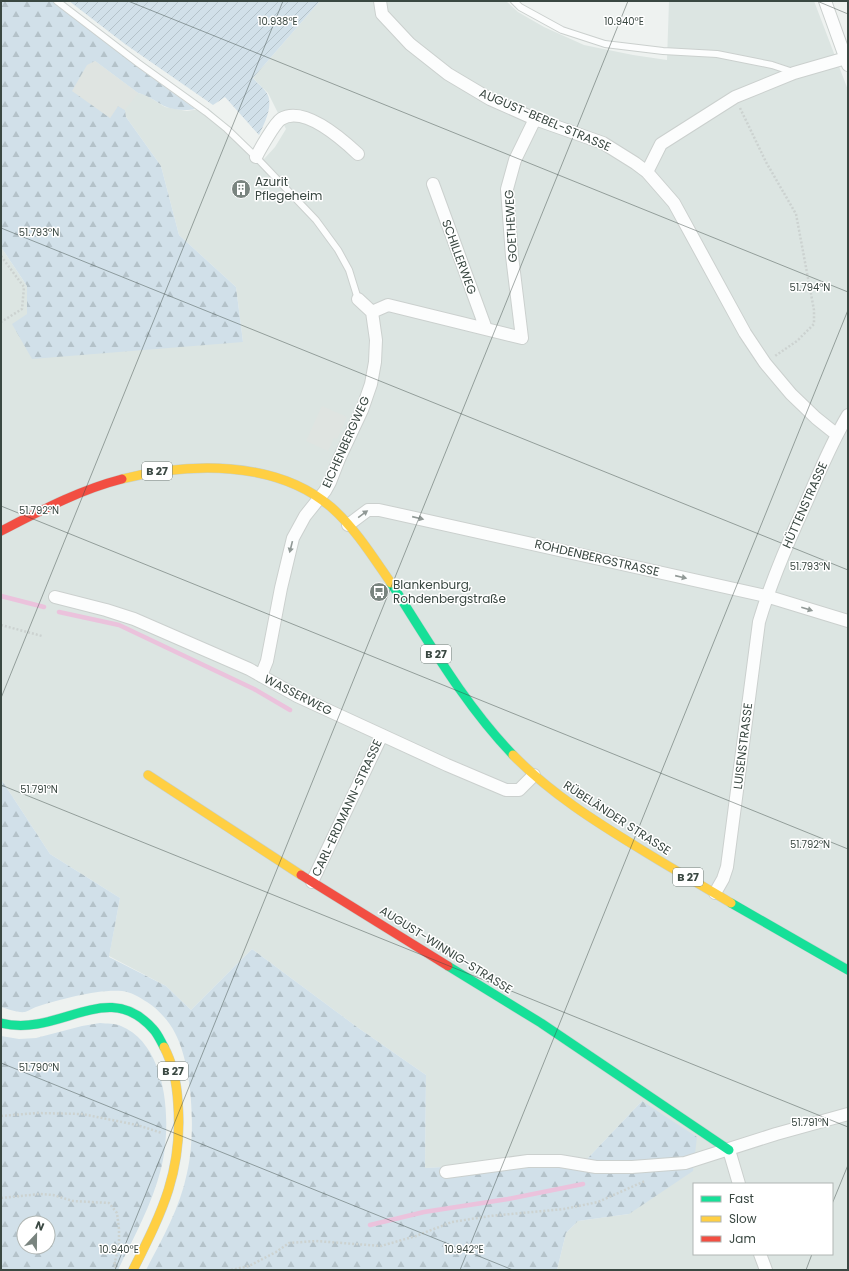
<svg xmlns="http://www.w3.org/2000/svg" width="849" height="1271" viewBox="0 0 849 1271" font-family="Poppins,sans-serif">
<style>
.residential{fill:#dce5e2;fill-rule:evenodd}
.forest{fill:url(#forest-firs);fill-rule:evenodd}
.garden{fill:url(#garden-furrows)}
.parking{fill:#dfe4e1}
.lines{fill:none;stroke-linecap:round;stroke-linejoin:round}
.stream{stroke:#ebc2dc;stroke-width:4.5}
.lane-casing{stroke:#cbd0ce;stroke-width:8}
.street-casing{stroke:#cbd0ce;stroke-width:14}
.fast-casing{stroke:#c5d0cd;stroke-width:10}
.slow-casing{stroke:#c5d0cd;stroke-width:10}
.jam-casing{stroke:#c5d0cd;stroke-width:10}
.path{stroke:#ccd2d0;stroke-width:2.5;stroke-dasharray:2 2;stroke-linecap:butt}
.lane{stroke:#fcfdfd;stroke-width:6}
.street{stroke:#fcfdfd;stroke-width:12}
.fast{stroke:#16e098;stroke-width:9}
.slow{stroke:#ffcf43;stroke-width:9}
.jam{stroke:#f24e42;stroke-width:9}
.oneway{fill:#919996}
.ticks{fill:none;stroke:#3a4842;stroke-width:1;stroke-opacity:0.45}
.labels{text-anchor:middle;stroke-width:3;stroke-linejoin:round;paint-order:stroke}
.shield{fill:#fff;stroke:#757f7b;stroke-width:1}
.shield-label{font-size:11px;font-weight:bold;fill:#3a4842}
.street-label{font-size:12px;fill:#3a4842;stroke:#fff}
.poi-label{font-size:12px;fill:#3a4842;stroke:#fff;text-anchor:start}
.ticks-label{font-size:10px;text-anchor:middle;fill:#3a4842;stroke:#fff;stroke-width:3;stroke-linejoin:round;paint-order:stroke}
</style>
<defs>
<pattern id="forest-firs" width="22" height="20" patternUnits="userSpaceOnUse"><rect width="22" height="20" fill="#d1e0e9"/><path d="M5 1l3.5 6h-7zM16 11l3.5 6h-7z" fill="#b4c2c9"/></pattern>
<pattern id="garden-furrows" width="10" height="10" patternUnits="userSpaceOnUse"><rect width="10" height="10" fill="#d1e0e9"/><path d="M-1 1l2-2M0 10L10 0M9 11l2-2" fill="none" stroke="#b4c2c9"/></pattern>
</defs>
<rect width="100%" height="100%" fill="#eef2f0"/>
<!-- residential -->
<path class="residential" d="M 320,1 L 506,1 L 518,12 L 544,27 L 584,45 L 633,55 L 667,60 L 669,1 L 814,1 L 848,90 L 848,1270 L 557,1270 L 566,1233 L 578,1221 L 629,1214 L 642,1101 L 587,1159 L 425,1168 L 426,1075 L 357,1027 L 252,949 L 191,1010 L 166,986 L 109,956 L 120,898 L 50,854 L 1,779 L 1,247 L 27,286 L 27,314 L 243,342 L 236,287 L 179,235 L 161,166 L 126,117 L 125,110 L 110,118 L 95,61 L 138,93 L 146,95 L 165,107 L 187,111 L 208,108 L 264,159 L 275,147 L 286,129 L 268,93 L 253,78 ZM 694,1184 L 832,1184 L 832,1254 L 694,1254 Z"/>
<!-- forest -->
<path class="forest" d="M 1,1 L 55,1 L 143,71 L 195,109 C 186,111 173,110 164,106 C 155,101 148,95 138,93 L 95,61 L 110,118 L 118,106 L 125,110 L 126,117 L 161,166 L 179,235 L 236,287 L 243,342 L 32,359 L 12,324 L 27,314 L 27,286 L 1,247 Z
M 1,779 L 50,854 L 120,898 L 109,957 L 166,986 L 191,1010 L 252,949 L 357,1027 L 426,1075 L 425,1168 L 587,1159 L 642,1101 L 697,1137 L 693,1171 L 629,1214 L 578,1221 L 566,1233 L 557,1270 L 146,1270 C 162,1239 180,1208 187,1173 C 196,1135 193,1067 175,1033 C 169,1021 158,1009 147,1002 C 139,997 131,992 122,991 C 98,989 61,999 39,1006 C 34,1007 29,1011 25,1012 C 18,1013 8,1009 1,1007 Z
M 100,1023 C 107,1024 115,1023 121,1026 C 169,1046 172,1126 161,1169 C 152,1204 134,1237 118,1270 L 1,1270 L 1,1036 L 19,1039 L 36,1038 L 82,1026 ZM 24,1223 L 48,1223 L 48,1247 L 24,1247 Z"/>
<!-- garden -->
<path class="garden" d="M 69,1 L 320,1 L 253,78 C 257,83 263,87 266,92 C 275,104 264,124 259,135 L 225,97 L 213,105 L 125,44 Z"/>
<!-- parking -->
<path class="parking" d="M 95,61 L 138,93 L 125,110 L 118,106 L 110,118 L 72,91 L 87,65 Z
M 322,406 L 347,417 L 337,439 L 334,438 L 328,451 L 306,441 Z"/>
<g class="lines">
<!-- stream -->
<path class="stream" d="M 1,596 L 44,607
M 59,612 L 119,625 L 254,689 L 290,710
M 370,1225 L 424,1212 L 508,1199 L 583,1184"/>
<!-- lane casing -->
<g class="lane-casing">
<path id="lane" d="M 57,1 L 138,63 L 206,112 L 227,129 L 256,157 L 316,220 L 338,250 L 349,270 L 358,299
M 514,1 L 520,7 L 562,30 L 605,44 L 663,51 L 717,54 L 772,65 L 793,72"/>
</g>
<!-- street casing -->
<g class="street-casing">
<path id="street" d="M 380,1 L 382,14 L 410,44 L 448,74 L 490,99 L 535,119 L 603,143 L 635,163 L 647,172 L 674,203 L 745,333 L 765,363 L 791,394 L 816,418 L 836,434
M 825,1 L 848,65
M 256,157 C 260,149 275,123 281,119 C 304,105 342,139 358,154
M 647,172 L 661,144 L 735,97 L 794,73 L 846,58
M 433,184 L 486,329
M 372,312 L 388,305 L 522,338 L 512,256 L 507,189 L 515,160 L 535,119
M 348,525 L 368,510 L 379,510 L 766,596 L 848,621
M 55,597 L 106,610 L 134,619 L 249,669 L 297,696 L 447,765 L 506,790 L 519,790 L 534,775
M 261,676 L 267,661 L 281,588 L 293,538 L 305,516 L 325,491 L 330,482 L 339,459 L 362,410 L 371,384 L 375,362 L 376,340 L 372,312 L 358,299
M 312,882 L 382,735
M 715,893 L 723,879 L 727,867 L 759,622 C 771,581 788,542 806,503 C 819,473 831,443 848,415
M 729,1150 L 739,1184
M 446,1172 L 528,1161 L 560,1161 L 596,1167 L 632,1167 L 685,1163 L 776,1134 L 848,1114
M 760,1254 L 766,1270"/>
</g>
<!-- fast casing -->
<g class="fast-casing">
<path id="fast" d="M 391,583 C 429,642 464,704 513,755
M 731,903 L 848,970
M 448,966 L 541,1023 L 729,1150
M 1,1023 C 13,1026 25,1026 37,1024 C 80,1017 117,988 153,1029 C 158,1034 161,1042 164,1047"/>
</g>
<!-- slow casing -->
<g class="slow-casing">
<path id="slow" d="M 122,479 C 188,463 275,459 331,507 C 355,528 373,557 391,583
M 513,755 C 550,793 596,822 642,850 C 671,868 701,885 731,903
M 148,775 L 301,875
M 133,1270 C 162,1212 183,1171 178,1104 C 177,1085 173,1064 164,1047"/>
</g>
<!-- jam casing -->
<g class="jam-casing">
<path id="jam" d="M 1,531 C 40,511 79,490 122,479
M 301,875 L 448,966"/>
</g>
<!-- path -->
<path class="path" d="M 740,108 L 766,162 L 796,214 L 814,310 L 814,324 L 797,341 L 775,356
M 1,256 L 24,287 L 22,309 L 1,322
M 1,625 L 42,636
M 1,1116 L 37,1113 L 82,1114 L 137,1125 L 162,1133
M 1,1198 L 40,1194 L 53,1195 L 73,1201 L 109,1203 L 117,1213 L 119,1229 L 119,1245 L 114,1266 L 116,1267
M 231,1270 L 249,1266 L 276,1252 L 289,1243 L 316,1241 L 381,1246 L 416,1236 L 452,1222 L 490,1216 L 564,1209 L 598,1202 L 645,1181"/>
<!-- lane -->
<use href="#lane" class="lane"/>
<!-- street -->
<use href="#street" class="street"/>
<!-- fast -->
<use href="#fast" class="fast"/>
<!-- slow -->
<use href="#slow" class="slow"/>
<!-- jam -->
<use href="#jam" class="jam"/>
</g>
<!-- one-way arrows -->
<defs><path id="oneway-solid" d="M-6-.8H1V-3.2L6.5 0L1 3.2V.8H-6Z"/></defs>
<g class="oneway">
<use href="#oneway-solid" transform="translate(363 514) rotate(-36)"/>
<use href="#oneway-solid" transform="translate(418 518) rotate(13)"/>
<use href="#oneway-solid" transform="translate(291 547) rotate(104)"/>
<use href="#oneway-solid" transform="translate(681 577) rotate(13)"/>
<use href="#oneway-solid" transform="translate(807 609) rotate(17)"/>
</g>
<!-- ticks -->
<path class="ticks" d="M 128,1 L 848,292M 817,1 L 848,14M 1,228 L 848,570M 1,506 L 848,849M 1,698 L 283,1M 1,785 L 848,1127M 1,1063 L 513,1270M 832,1204 L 848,1165M 115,1270 L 628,1M 460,1270 L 848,310M 806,1270 L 812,1254"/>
<!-- icons -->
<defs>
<g id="building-disc" transform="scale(1)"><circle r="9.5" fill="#79847f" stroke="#fff"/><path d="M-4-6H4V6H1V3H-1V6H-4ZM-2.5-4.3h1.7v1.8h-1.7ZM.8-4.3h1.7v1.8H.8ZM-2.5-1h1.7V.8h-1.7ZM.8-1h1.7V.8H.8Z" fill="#fff"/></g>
<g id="bus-disc" transform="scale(1)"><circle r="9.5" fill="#79847f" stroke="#fff"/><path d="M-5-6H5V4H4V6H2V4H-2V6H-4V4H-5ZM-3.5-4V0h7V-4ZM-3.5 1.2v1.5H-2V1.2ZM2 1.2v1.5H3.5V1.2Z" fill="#fff"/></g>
</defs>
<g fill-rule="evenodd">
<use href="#building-disc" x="241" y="189"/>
<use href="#bus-disc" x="379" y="592"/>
</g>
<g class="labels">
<!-- shield labels -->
<g class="shield">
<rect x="142" y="462" width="30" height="18" rx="3"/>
<rect x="421" y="645" width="30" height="18" rx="3"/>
<rect x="673" y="868" width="30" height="18" rx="3"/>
<rect x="158" y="1062" width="30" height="18" rx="3"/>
</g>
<g class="shield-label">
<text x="157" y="475">B 27</text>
<text x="436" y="658">B 27</text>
<text x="688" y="881">B 27</text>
<text x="173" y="1075">B 27</text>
</g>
<!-- street labels -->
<g class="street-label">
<text transform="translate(545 120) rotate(23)" y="4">AUGUST-BEBEL-STRASSE</text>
<text transform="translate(511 226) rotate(-93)" y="4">GOETHEWEG</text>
<text transform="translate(459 257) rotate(70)" y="4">SCHILLERWEG</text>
<text transform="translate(346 442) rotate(-66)" y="4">EICHENBERGWEG</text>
<text transform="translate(805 505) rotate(-66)" y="4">HÜTTENSTRASSE</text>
<text transform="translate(597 558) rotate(13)" y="4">ROHDENBERGSTRASSE</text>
<text transform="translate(298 695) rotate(27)" y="4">WASSERWEG</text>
<text transform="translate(743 746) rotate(-83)" y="4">LUISENSTRASSE</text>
<text transform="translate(347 808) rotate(-65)" y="4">CARL-ERDMANN-STRASSE</text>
<text transform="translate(617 818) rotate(33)" y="4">RÜBELÄNDER STRASSE</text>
<text transform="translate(446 950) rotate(32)" y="4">AUGUST-WINNIG-STRASSE</text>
</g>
<!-- poi labels -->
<g class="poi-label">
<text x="255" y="186">Azurit<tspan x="255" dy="14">Pflegeheim</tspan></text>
<text x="393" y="589">Blankenburg,<tspan x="393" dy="14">Rohdenbergstraße</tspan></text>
</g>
</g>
<g class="ticks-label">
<text x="278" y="25">10.938°E</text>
<text x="624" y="25">10.940°E</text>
<text x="39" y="236">51.793°N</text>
<text x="810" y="291">51.794°N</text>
<text x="39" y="514">51.792°N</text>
<text x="810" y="570">51.793°N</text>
<text x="39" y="793">51.791°N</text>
<text x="810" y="848">51.792°N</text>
<text x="39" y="1071">51.790°N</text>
<text x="810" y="1126">51.791°N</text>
<text x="119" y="1253">10.940°E</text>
<text x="464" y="1253">10.942°E</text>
</g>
<!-- border -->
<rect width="849" height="1271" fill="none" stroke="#3a4842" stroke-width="4"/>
<!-- legend -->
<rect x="693" y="1183" width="140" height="72" fill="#ffffff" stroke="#b0b6b3"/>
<rect x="701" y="1196" width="20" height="6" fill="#16e098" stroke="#b0b6b3"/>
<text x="729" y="1203" font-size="12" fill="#3a4842">Fast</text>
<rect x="701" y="1216" width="20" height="6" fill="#ffcf43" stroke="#b0b6b3"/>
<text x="729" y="1223" font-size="12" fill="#3a4842">Slow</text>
<rect x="701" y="1236" width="20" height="6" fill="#f24e42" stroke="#b0b6b3"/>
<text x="729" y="1243" font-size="12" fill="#3a4842">Jam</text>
<!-- north arrow -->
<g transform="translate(36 1235) rotate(22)"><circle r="19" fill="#ffffff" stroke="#b0b6b3"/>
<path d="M0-3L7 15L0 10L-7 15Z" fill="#79847f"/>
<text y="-6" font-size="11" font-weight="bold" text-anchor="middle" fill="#3a4842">N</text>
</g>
</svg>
